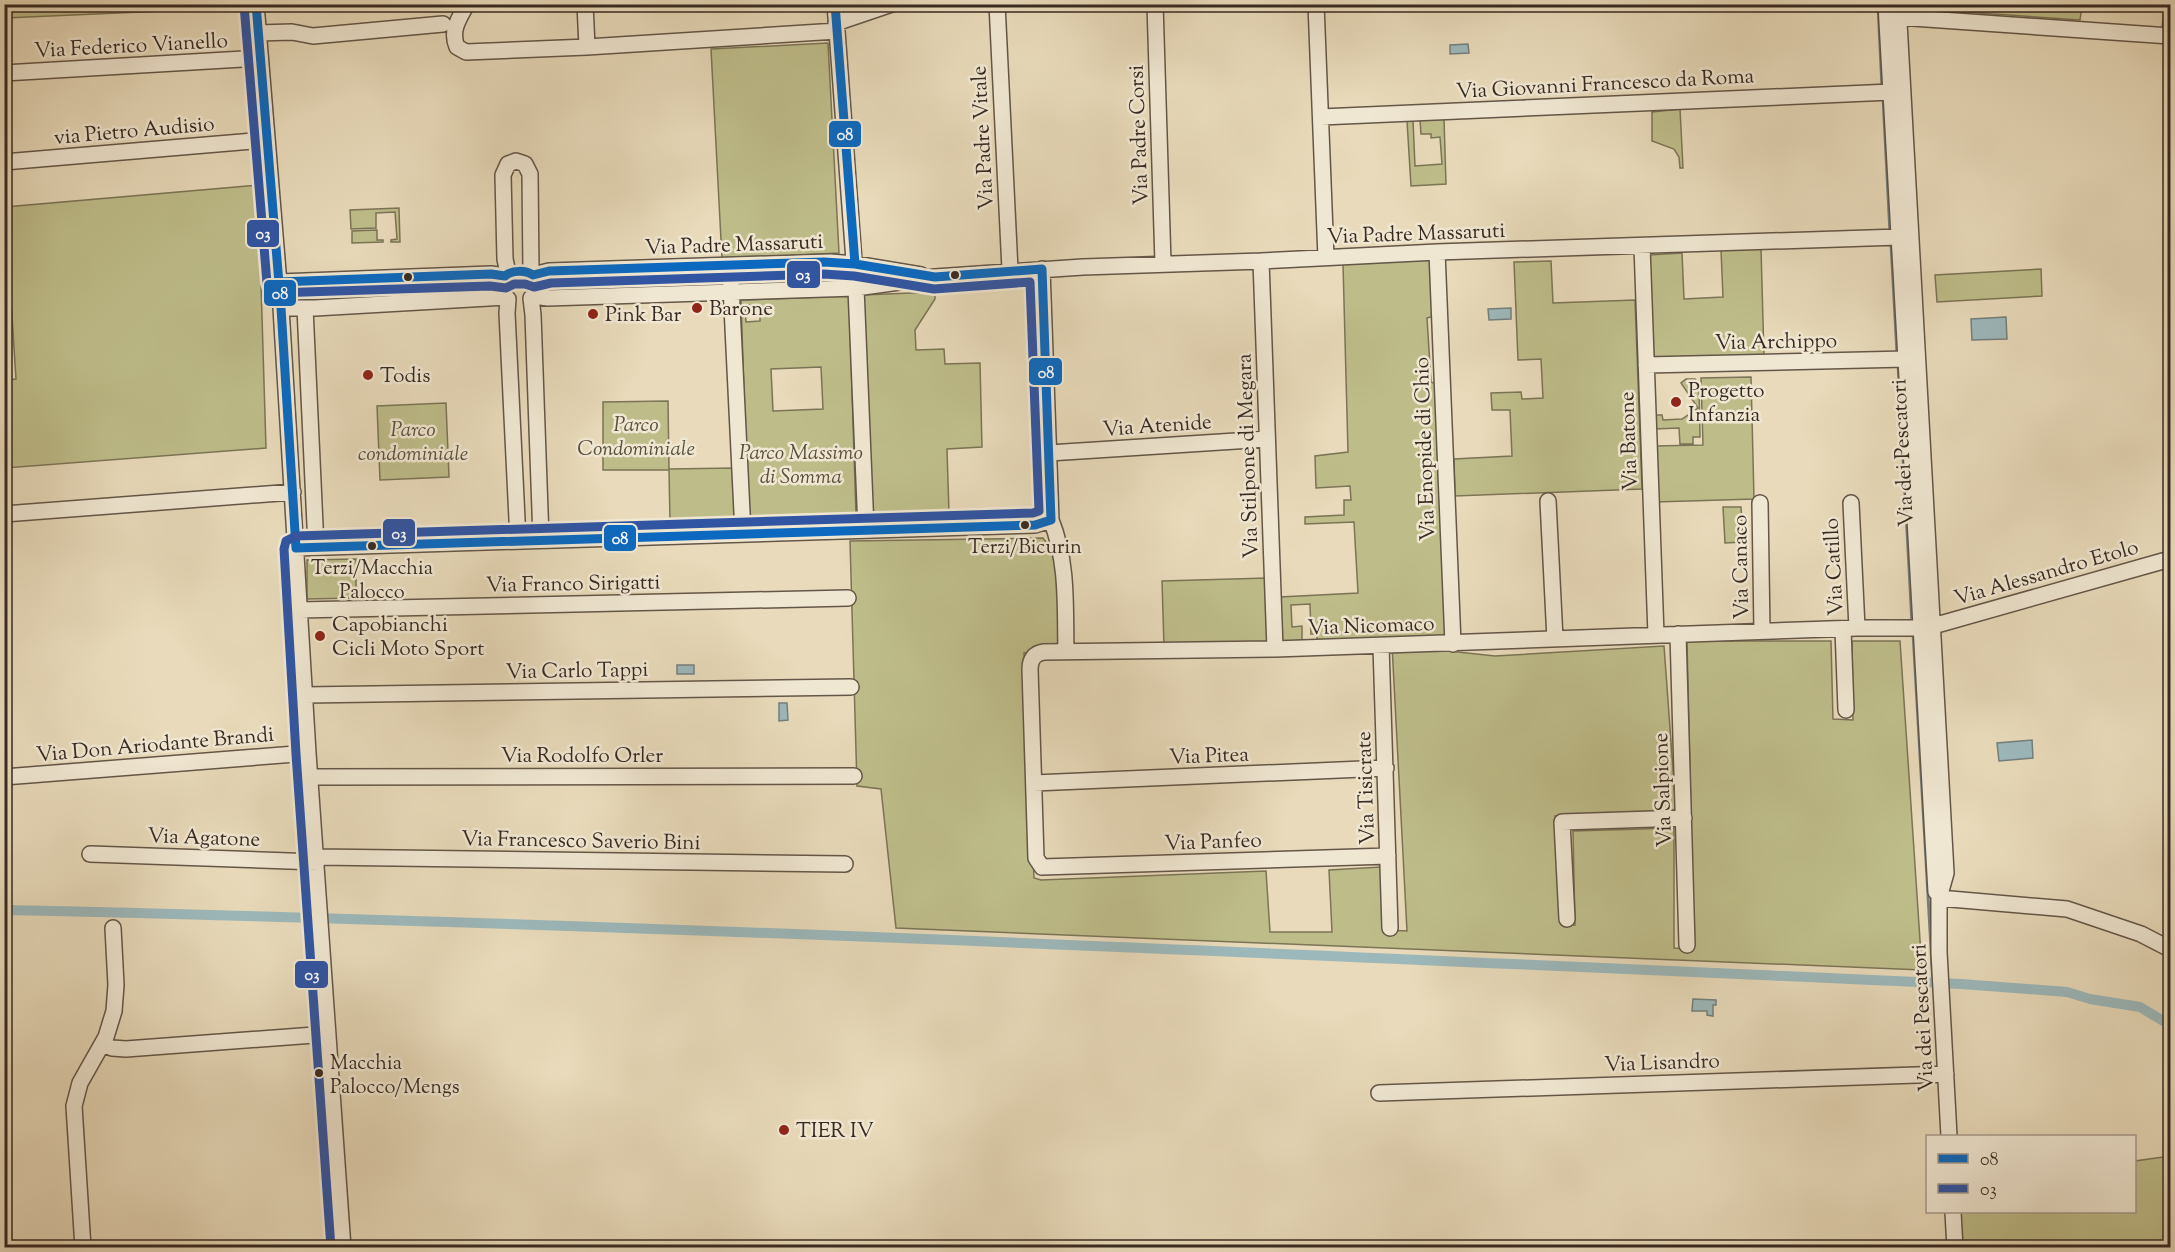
<svg xmlns="http://www.w3.org/2000/svg" width="2175" height="1252" viewBox="0 0 2175 1252" font-family="'Sorts Mill Goudy',serif">
<style>
.green{fill:#bebd8a;stroke:#7b7456;stroke-width:1.5;fill-rule:evenodd}
.water{fill:#9cb8bb;stroke:#747f7e;stroke-width:1.5}
.lines{fill:none;stroke-linecap:round;stroke-linejoin:round}
.stream{stroke:#747f7e;stroke-width:3}
.canal{stroke:#9cb8bb;stroke-width:10}
.minor-casing{stroke:#645648;stroke-width:18}
.minor{stroke:#f0e7d2;stroke-width:15}
.bus-1-casing{stroke:#f0e7d2;stroke-width:14}
.bus-2-casing{stroke:#f0e7d2;stroke-width:14}
.bus-1{stroke:#0c69bf;stroke-width:9}
.bus-2{stroke:#3155a3;stroke-width:9}
.bus-dot{fill:#382a22;stroke:#f0e7d2;stroke-width:2}
.poi-dot{fill:#8f2418;stroke:#f0e7d2;stroke-width:2}
.labels{text-anchor:middle;stroke-width:5;stroke-linejoin:round;paint-order:stroke}
.bus-label{font-size:20px;fill:#382a22;stroke:#f0e7d2}
.street-label{font-size:21px;fill:#382a22;stroke:#f0e7d2}
.poi-label{font-size:21px;fill:#382a22;stroke:#f0e7d2;text-anchor:start}
.park-label{font-size:21px;font-style:italic;fill:#5a4f3c;stroke:#f0e7d2}
.line-badge{stroke:#f0e7d2;stroke-width:2}
.badge-label{font-size:16px;text-anchor:middle;font-weight:bold;fill:#fff}
</style>
<rect width="100%" height="100%" fill="#e8daba"/>
<filter id="stains"><feTurbulence type="fractalNoise" baseFrequency=".00333" numOctaves="4"/><feColorMatrix values="0 0 0 0 .2 0 0 0 0 .09 0 0 0 0 .02 0 0 0 .5 -.17"/></filter>
<radialGradient id="worn" r=".72"><stop offset=".6" stop-color="#630" stop-opacity="0"/><stop offset="1" stop-color="#630" stop-opacity=".3"/></radialGradient>
<!-- green -->
<path class="green" d="M 256,4 L 256,7 L 5,18 L 4,5 Z
M 1905,5 L 2082,5 L 2080,20 L 1905,8 Z
M 2164,5 L 2170,5 L 2170,30 L 2162,29 Z
M 828,43 L 839,253 L 722,259 L 711,49 Z
M 1680,109 L 1683,168 L 1680,168 L 1679,157 L 1674,149 L 1652,141 L 1652,112 Z
M 1444,119 L 1446,184 L 1411,186 L 1407,121 L 1413,121 L 1415,166 L 1442,164 L 1440,137 L 1431,138 L 1431,134 L 1421,134 L 1420,120 Z
M 258,185 L 266,448 L 5,468 L 5,380 L 16,379 L 5,207 Z
M 399,208 L 400,242 L 391,242 L 391,240 L 397,239 L 395,212 L 376,213 L 376,228 L 351,229 L 350,210 Z
M 377,230 L 377,240 L 383,240 L 383,242 L 352,243 L 352,231 Z
M 1761,249 L 1764,356 L 1653,360 L 1649,255 L 1682,253 L 1684,299 L 1723,297 L 1721,250 Z
M 1433,259 L 1434,316 L 1427,318 L 1431,382 L 1438,385 L 1446,638 L 1317,641 L 1317,634 L 1311,634 L 1310,604 L 1291,605 L 1292,627 L 1302,626 L 1302,642 L 1282,643 L 1280,597 L 1358,593 L 1354,522 L 1305,524 L 1305,517 L 1344,515 L 1344,500 L 1351,500 L 1350,486 L 1316,488 L 1315,456 L 1348,452 L 1343,264 Z
M 1551,261 L 1553,303 L 1635,300 L 1642,489 L 1455,496 L 1454,459 L 1512,456 L 1510,410 L 1492,410 L 1491,393 L 1521,392 L 1522,399 L 1543,398 L 1541,359 L 1518,360 L 1514,262 Z
M 2041,269 L 2042,296 L 1937,302 L 1935,275 Z
M 935,292 L 935,299 L 915,330 L 916,350 L 944,349 L 945,364 L 980,363 L 982,447 L 947,449 L 949,513 L 869,515 L 863,295 Z
M 849,296 L 856,515 L 748,519 L 741,300 ZM 745,305 L 760,305 L 760,321 L 746,322 ZM 821,367 L 823,409 L 773,411 L 771,369 Z
M 1751,377 L 1754,499 L 1656,502 L 1655,446 L 1703,445 L 1701,378 Z
M 1686,379 L 1695,379 L 1699,383 L 1700,437 L 1693,437 L 1693,444 L 1680,444 L 1679,428 L 1654,429 L 1654,415 L 1662,415 L 1663,420 L 1682,419 L 1698,408 L 1681,383 Z
M 668,401 L 669,469 L 734,468 L 735,520 L 670,521 L 669,470 L 603,470 L 603,402 Z
M 446,403 L 449,477 L 380,480 L 377,406 Z
M 1723,507 L 1741,507 L 1743,542 L 1725,543 Z
M 1043,538 L 1056,556 L 1062,643 L 1059,649 L 1024,653 L 1034,878 L 1041,880 L 1266,871 L 1270,932 L 1332,932 L 1329,870 L 1381,867 L 1387,930 L 1407,931 L 1392,645 L 1495,656 L 1664,646 L 1676,810 L 1555,816 L 1563,925 L 1575,925 L 1573,831 L 1674,828 L 1674,948 L 1694,949 L 1687,641 L 1831,641 L 1833,719 L 1853,720 L 1852,641 L 1900,641 L 1922,970 L 896,928 L 881,789 L 857,786 L 850,541 Z
M 356,559 L 356,598 L 307,599 L 307,560 Z
M 1267,578 L 1269,643 L 1164,646 L 1162,581 Z
M 2170,1156 L 2170,1247 L 1955,1247 L 1953,1212 L 2134,1212 L 2135,1161 Z"/>
<!-- water -->
<path class="water" d="M 1468,44 L 1469,53 L 1450,54 L 1450,45 Z
M 1511,308 L 1511,319 L 1489,320 L 1488,309 Z
M 2006,317 L 2007,339 L 1972,340 L 1971,319 Z
M 677,665 L 694,665 L 694,674 L 677,674 Z
M 779,703 L 787,703 L 788,720 L 779,721 Z
M 2032,740 L 2033,758 L 1999,761 L 1997,743 Z
M 1693,999 L 1716,1000 L 1716,1005 L 1713,1005 L 1713,1016 L 1707,1015 L 1707,1011 L 1692,1011 Z"/>
<g class="lines">
<!-- stream -->
<path class="stream" d="M 1878,4 L 1882,87
M 1883,96 L 1890,233
M 1891,243 L 1897,353
M 1898,363 L 1912,623
M 1913,632 L 1933,983"/>
<!-- canal -->
<path class="canal" d="M 4,910 C 657,924 1309,955 1961,984 L 2067,992 L 2090,999 L 2140,1007 L 2170,1025"/>
<!-- minor casing -->
<g class="minor-casing">
<path id="minor" d="M 256,4 L 281,308 L 308,753 L 343,1248
M 467,4 C 459,18 450,31 457,47 L 466,52 L 587,47
M 585,4 L 587,47 L 837,31
M 835,4 L 856,288 L 866,529
M 997,4 L 1010,270
M 1155,4 L 1163,263
M 1316,4 L 1326,258
M 1886,4 L 1936,892
M 1898,4 L 1946,873 L 1939,898 L 1939,952 L 1949,1136
M 1898,17 L 2170,36
M 836,23 L 892,4
M 258,33 L 292,32 L 313,36 L 443,24
M 4,73 L 260,58
M 1321,117 L 1891,92
M 4,162 L 266,140
M 1642,246 L 1656,635
M 1437,252 L 1453,644
M 1261,261 L 1275,649
M 730,266 L 743,533
M 1042,269 L 1051,520 C 1068,562 1065,607 1066,652
M 508,273 L 505,259 L 503,175 L 508,164 L 516,161 L 525,164 L 530,174 L 531,272
M 533,275 L 549,271 L 830,262 L 855,264 L 921,275
M 279,282 L 491,274 L 505,276
M 534,296 L 548,298 L 856,288 L 935,277 L 1083,267 L 1261,261 L 1437,252 L 1899,237
M 531,298 L 533,315 L 541,539
M 508,299 L 507,313 L 518,540
M 281,308 L 315,308 L 506,297
M 305,308 L 316,547
M 1646,365 L 1906,359
M 1049,453 L 1267,439
M 1548,501 L 1555,639
M 1760,503 L 1762,631
M 1851,503 L 1857,628
M 4,514 L 293,492
M 296,548 L 1035,525 L 1051,520
M 299,610 L 848,598
M 1933,626 L 2170,559
M 1843,629 L 1846,710
M 1678,634 L 1687,945
M 1381,646 L 1390,928
M 305,695 L 851,687
M 4,777 L 308,753
M 310,777 L 854,776
M 1034,783 L 1386,768
M 90,854 L 317,862
M 1388,856 L 1042,867 L 1036,858 L 1030,669 C 1030,660 1034,653 1044,652 L 1275,649 L 1857,628 L 1921,628
M 317,857 L 845,864
M 1939,898 L 2067,909 L 2141,934 L 2170,949
M 1567,919 L 1562,822 L 1684,818
M 103,1044 L 112,1048 L 126,1049 L 328,1034
M 1379,1093 L 1946,1074
M 1953,1212 L 1955,1248
M 83,1248 L 74,1106 L 80,1083 L 106,1037 L 114,1011 L 116,985 L 113,928"/>
</g>
<!-- minor -->
<use href="#minor" class="minor"/>
<!-- bus-1 casing -->
<g class="bus-1-casing">
<path id="bus-1" d="M 256,4 L 281,308 L 296,548 L 1035,525 L 1051,520 L 1042,269 L 935,277 L 855,264 L 824,262 L 549,271 L 533,275 C 525,270 512,270 505,276 L 491,274 L 279,282
M 835,4 L 855,264"/>
</g>
<!-- bus-2 casing -->
<g class="bus-2-casing">
<path id="bus-2" d="M 244,5 L 267,283 L 269,289 L 275,293 L 490,286 L 506,288 L 514,284 L 525,284 L 534,287 L 551,283 L 824,274 L 854,276 L 934,289 L 1030,282 L 1039,511 L 1033,513 L 296,536 L 286,541 L 284,549 L 296,754 L 331,1248"/>
</g>
<!-- bus-1 -->
<use href="#bus-1" class="bus-1"/>
<!-- bus-2 -->
<use href="#bus-2" class="bus-2"/>
</g>
<!-- markers -->
<g class="bus-dot">
<circle cx="955" cy="275" r="5"/>
<circle cx="408" cy="277" r="5"/>
<circle cx="1025" cy="525" r="5"/>
<circle cx="372" cy="546" r="5"/>
<circle cx="319" cy="1073" r="5"/>
</g>
<g class="poi-dot">
<circle cx="697" cy="308" r="6"/>
<circle cx="593" cy="314" r="6"/>
<circle cx="368" cy="375" r="6"/>
<circle cx="1676" cy="402" r="6"/>
<circle cx="320" cy="636" r="6"/>
<circle cx="784" cy="1130" r="6"/>
</g>
<g class="labels">
<!-- bus labels -->
<g class="bus-label">
<text x="1025" y="553">Terzi/Bicurin</text>
<text x="372" y="574">Terzi/Macchia<tspan x="372" dy="24">Palocco</tspan></text>
<text x="330" y="1069" text-anchor="start">Macchia<tspan x="330" dy="24">Palocco/Mengs</tspan></text>
</g>
<!-- street labels -->
<g class="street-label">
<text transform="translate(131 45) rotate(-3)" y="7">Via Federico Vianello</text>
<text transform="translate(1605 83) rotate(-3)" y="7">Via Giovanni Francesco da Roma</text>
<text transform="translate(134 130) rotate(-5)" y="7">via Pietro Audisio</text>
<text transform="translate(1138 135) rotate(-92)" y="7">Via Padre Corsi</text>
<text transform="translate(982 138) rotate(-93)" y="7">Via Padre Vitale</text>
<text transform="translate(1416 233) rotate(-2)" y="7">Via Padre Massaruti</text>
<text transform="translate(734 244) rotate(-2)" y="7">Via Padre Massaruti</text>
<text transform="translate(1776 341) rotate(-1)" y="7">Via Archippo</text>
<text transform="translate(1157 425) rotate(-4)" y="7">Via Atenide</text>
<text transform="translate(1628 441) rotate(-92)" y="7">Via Batone</text>
<text transform="translate(1424 449) rotate(-92)" y="7">Via Enopide di Chio</text>
<text transform="translate(1902 453) rotate(-93)" y="7">Via dei Pescatori</text>
<text transform="translate(1247 456) rotate(-92)" y="7">Via Stilpone di Megara</text>
<text transform="translate(1740 567) rotate(-91)" y="7">Via Canaco</text>
<text transform="translate(1833 567) rotate(-93)" y="7">Via Catillo</text>
<text transform="translate(2046 572) rotate(-16)" y="7">Via Alessandro Etolo</text>
<text transform="translate(573 583) rotate(-1)" y="7">Via Franco Sirigatti</text>
<text transform="translate(1371 625) rotate(-2)" y="7">Via Nicomaco</text>
<text transform="translate(577 670) rotate(-1)" y="7">Via Carlo Tappi</text>
<text transform="translate(155 744) rotate(-5)" y="7">Via Don Ariodante Brandi</text>
<text x="582" y="762">Via Rodolfo Orler</text>
<text transform="translate(1209 755) rotate(-2)" y="7">Via Pitea</text>
<text transform="translate(1365 788) rotate(-92)" y="7">Via Tisicrate</text>
<text transform="translate(1662 790) rotate(-92)" y="7">Via Salpione</text>
<text transform="translate(204 837) rotate(2)" y="7">Via Agatone</text>
<text transform="translate(581 840) rotate(1)" y="7">Via Francesco Saverio Bini</text>
<text transform="translate(1213 841) rotate(-2)" y="7">Via Panfeo</text>
<text transform="translate(1922 1018) rotate(-93)" y="7">Via dei Pescatori</text>
<text transform="translate(1662 1062) rotate(-2)" y="7">Via Lisandro</text>
</g>
<!-- poi labels -->
<g class="poi-label">
<text x="709" y="315">Barone</text>
<text x="605" y="321">Pink Bar</text>
<text x="380" y="382">Todis</text>
<text x="1688" y="397">Progetto<tspan x="1688" dy="24">Infanzia</tspan></text>
<text x="332" y="631">Capobianchi<tspan x="332" dy="24">Cicli Moto Sport</tspan></text>
<text x="796" y="1137">TIER IV</text>
</g>
<!-- park labels -->
<g class="park-label">
<text x="636" y="431">Parco<tspan x="636" dy="24">Condominiale</tspan></text>
<text x="413" y="436">Parco<tspan x="413" dy="24">condominiale</tspan></text>
<text x="801" y="459">Parco Massimo<tspan x="801" dy="24">di Somma</tspan></text>
</g>
</g>
<g class="line-badge">
<rect x="828" y="120" width="34" height="28" rx="6" fill="#0c69bf"/>
<rect x="246" y="219" width="34" height="29" rx="6" fill="#3155a3"/>
<rect x="786" y="260" width="35" height="29" rx="6" fill="#3155a3"/>
<rect x="263" y="279" width="34" height="28" rx="6" fill="#0c69bf"/>
<rect x="1028" y="357" width="35" height="29" rx="6" fill="#0c69bf"/>
<rect x="382" y="518" width="34" height="29" rx="6" fill="#3155a3"/>
<rect x="603" y="524" width="34" height="28" rx="6" fill="#0c69bf"/>
<rect x="294" y="960" width="35" height="29" rx="6" fill="#3155a3"/>
</g>
<g class="badge-label">
<text x="845" y="140">08</text>
<text x="263" y="239">03</text>
<text x="803" y="280">03</text>
<text x="280" y="299">08</text>
<text x="1046" y="378">08</text>
<text x="399" y="539">03</text>
<text x="620" y="544">08</text>
<text x="312" y="980">03</text>
</g>
<!-- margin -->
<rect width="2175" height="1252" fill="none" stroke="#e8daba" stroke-width="24"/>
<rect x="6" y="6" width="2163" height="1240" fill="none" stroke="#382a22" stroke-width="3"/>
<rect x="12" y="12" width="2151" height="1228" fill="none" stroke="#382a22" stroke-width="1.5"/>
<!-- legend -->
<rect x="1926" y="1135" width="210" height="78" fill="#f0e7d2" stroke="#a69b8c" stroke-width="1.5"/>
<rect x="1938" y="1154" width="30" height="9" fill="#0c69bf" stroke="#a69b8c" stroke-width="1.5"/>
<text x="1980" y="1165" font-size="18" fill="#382a22">08</text>
<rect x="1938" y="1184" width="30" height="9" fill="#3155a3" stroke="#a69b8c" stroke-width="1.5"/>
<text x="1980" y="1195" font-size="18" fill="#382a22">03</text>
<rect width="100%" height="100%" filter="url(#stains)"/>
<rect width="100%" height="100%" fill="url(#worn)"/>
</svg>
